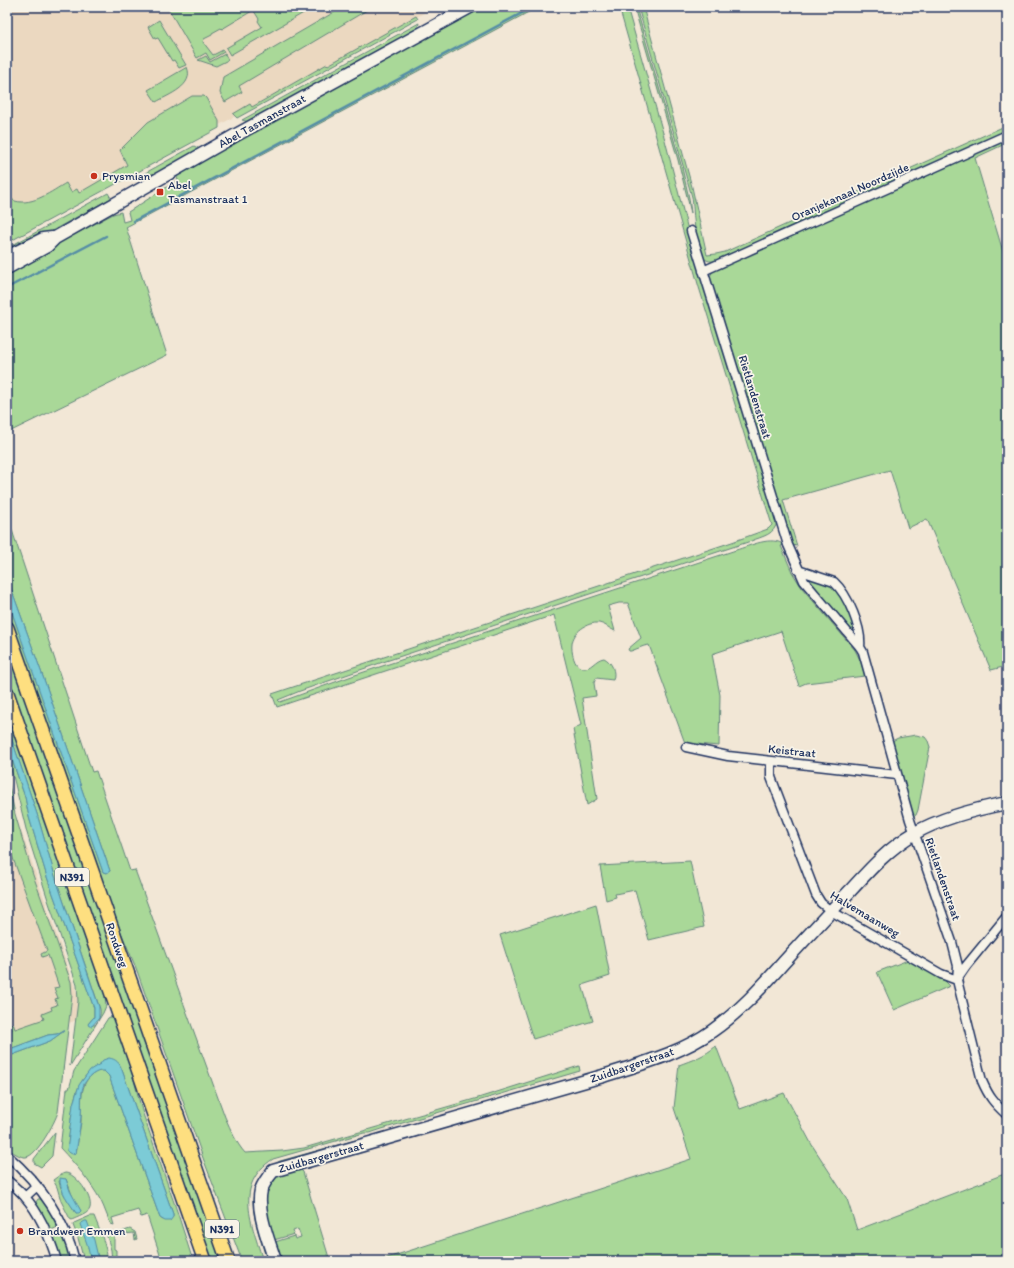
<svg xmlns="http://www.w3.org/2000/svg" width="1014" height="1268" viewBox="0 0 1014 1268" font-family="Itim,sans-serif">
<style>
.built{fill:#ebd8c0}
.green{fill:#a9d898;stroke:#62847b;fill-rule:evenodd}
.water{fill:#7bcbd6;stroke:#558da6}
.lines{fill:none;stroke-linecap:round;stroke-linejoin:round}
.stream{stroke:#558da6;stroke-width:2.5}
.street-casing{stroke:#1b2f5e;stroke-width:11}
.secondary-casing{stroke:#1b2f5e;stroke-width:15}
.primary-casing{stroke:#1b2f5e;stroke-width:16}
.street{stroke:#f7f3e8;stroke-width:8}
.secondary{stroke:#f7f3e8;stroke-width:12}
.primary{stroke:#fedf80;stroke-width:13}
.poi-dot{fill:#c8321e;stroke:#f7f3e8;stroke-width:1.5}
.labels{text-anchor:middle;stroke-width:3.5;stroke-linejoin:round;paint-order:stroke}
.shield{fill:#f7f3e8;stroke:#5d6a87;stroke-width:1}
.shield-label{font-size:11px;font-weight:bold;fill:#1b2f5e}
.street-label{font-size:12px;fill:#1b2f5e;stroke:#f7f3e8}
.poi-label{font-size:12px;fill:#1b2f5e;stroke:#f7f3e8;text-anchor:start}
</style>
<rect width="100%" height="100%" fill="#f2e7d6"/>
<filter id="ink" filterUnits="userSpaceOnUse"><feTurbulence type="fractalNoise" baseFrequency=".025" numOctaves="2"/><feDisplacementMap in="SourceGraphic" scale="8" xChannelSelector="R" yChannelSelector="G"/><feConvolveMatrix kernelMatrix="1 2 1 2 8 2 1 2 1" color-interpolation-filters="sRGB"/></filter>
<g filter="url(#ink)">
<!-- built -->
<path class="built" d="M 7,7 L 435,7 L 7,241 Z
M 7,790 L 85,1017 L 7,1046 Z"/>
<!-- green -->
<path class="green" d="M 169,7 L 314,7 L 230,55 L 226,48 L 262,27 L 258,21 L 259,19 L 254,11 L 252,11 L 222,29 L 221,28 L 212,33 L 212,35 L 204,39 L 203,42 L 213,55 L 223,50 L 224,52 L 210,60 L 206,53 L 197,58 L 168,8 Z
M 343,7 L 372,7 L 239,86 L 242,92 L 225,102 L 220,93 L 223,77 Z
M 482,7 L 538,7 L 126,227 L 167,355 L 7,433 L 7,271 L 113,214 L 121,212 L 123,222 L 130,220 L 128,212 L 178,180 L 176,175 L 181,171 Z
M 619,7 L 627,7 L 665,140 L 691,242 L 777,521 C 775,535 763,536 751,541 L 383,662 L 300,691 L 278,700 L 280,702 L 352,676 L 736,550 C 750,546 772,535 784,545 L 781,546 L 792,572 L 802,588 L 855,650 L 861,662 L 865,676 L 806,683 L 799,686 L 781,631 L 712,654 L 720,695 L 719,746 L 685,743 L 649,645 L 644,646 L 631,651 L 629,651 L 628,649 L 641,638 L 628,603 L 619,603 L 608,606 L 615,631 C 610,629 605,624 599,623 C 587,622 573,632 572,644 C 571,651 574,667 582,668 C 591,670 595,659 604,658 C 612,662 616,672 613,680 L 596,678 L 594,683 L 596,696 L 582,698 L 597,799 L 587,805 L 573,729 L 581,725 L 554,615 L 277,707 L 272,694 L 732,542 L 768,529 L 772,525 L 698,284 Z
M 634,7 L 636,7 L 682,168 L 689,198 L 691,213 L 678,160 Z
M 638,7 L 643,7 L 692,187 L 707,255 L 716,254 L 725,252 L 1007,125 L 1007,133 L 718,261 C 713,261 709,262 705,259 C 694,251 694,210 692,197 Z
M 416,16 L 418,19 L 237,118 L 233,114 L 250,104 L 252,107 L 327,64 L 328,65 Z
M 159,20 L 186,65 L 179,68 L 174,60 L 172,61 L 158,38 L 155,39 L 148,27 Z
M 419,23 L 417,30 L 249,122 L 242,120 Z
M 225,54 L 228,60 L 216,66 L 198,60 L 206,56 L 210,62 Z
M 187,67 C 195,86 168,95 156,102 L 148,90 Z
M 192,96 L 204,96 L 206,98 L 219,121 L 219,128 L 7,243 L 7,196 C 9,198 13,200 15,201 C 33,206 52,191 66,183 L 71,192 L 77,189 L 79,193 L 127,165 L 120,150 L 148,122 Z
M 1007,137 L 1007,143 L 975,158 L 1007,265 L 1007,666 L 991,670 L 927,519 L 908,528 L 890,470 L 783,500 L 797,546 L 791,545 L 709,278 L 714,269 Z
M 194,146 L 200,149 L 156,173 L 138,177 Z
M 108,193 L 111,198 L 50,232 L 7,250 L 7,248 Z
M 7,515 L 92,772 L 96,771 L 130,871 L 135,870 L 225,1117 C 231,1130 236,1143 245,1153 L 282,1151 L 304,1148 L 478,1098 L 579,1066 L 580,1071 L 382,1129 L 370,1133 L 364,1133 L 273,1159 C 233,1185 252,1224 263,1261 L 242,1261 L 203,1158 L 136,968 L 106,896 L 7,613 L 7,598 L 103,872 L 108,872 L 110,871 L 46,685 L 7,577 Z
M 804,574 L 833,584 L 850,610 L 857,638 L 815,592 Z
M 7,643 L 222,1261 L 210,1261 L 7,679 Z
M 7,711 L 107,996 L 105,997 L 106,1006 L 103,1013 L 70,1066 L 78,1001 L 77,985 L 48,900 L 27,833 L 13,776 L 7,757 L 7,745 L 25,797 L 29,817 L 47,877 L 94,1008 L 94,1017 L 88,1024 L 95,1025 C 99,1020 101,1015 100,1009 L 55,876 L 37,814 L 7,725 Z
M 916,735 L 925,737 L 928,741 L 930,747 L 918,810 L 916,815 L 913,817 L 892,741 L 898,738 Z
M 7,776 L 15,814 L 33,875 L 71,982 L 72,995 L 70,1013 L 58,1112 C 55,1122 37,1156 26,1157 C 20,1158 12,1151 7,1148 L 7,1057 L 50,1041 L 64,1031 L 64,1030 L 57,1034 L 48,1035 L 7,1050 L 7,1032 L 12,1030 L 10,1024 L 13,1023 L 15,1029 L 44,1019 L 42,1014 L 52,1010 L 51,1007 L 57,1005 L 55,999 L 58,998 L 54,988 L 59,987 L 48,955 L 42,957 L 41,954 L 47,951 L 7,842 Z
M 690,861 L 704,927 L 649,940 L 635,890 L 615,894 L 616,897 L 606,900 L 600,866 Z
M 596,904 L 610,976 L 582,985 L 593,1021 L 533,1039 L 500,935 Z
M 908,960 L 944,980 L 950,986 L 894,1010 L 877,972 Z
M 114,1015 L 125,1045 L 142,1111 L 177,1211 L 193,1261 L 162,1261 L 147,1215 L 141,1217 L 138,1210 L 112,1218 L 114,1225 L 111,1224 C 107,1217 105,1209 101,1201 C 90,1181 76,1165 60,1148 L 67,1089 L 69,1089 L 74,1071 L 108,1018 ZM 100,1064 L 122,1070 L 173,1214 L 173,1216 L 163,1220 L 160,1218 L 109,1076 L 104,1071 C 100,1070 98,1071 95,1073 C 78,1082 82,1105 81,1122 C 79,1132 78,1143 76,1153 L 67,1151 C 73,1119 68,1082 100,1064 Z
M 716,1046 L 740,1109 L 784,1093 L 812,1145 L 847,1199 L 857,1230 L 1007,1173 L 1007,1261 L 378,1261 L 691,1159 L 674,1108 L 679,1065 C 692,1060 705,1056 716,1046 Z
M 55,1132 L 52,1156 L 41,1167 L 34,1163 L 34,1159 Z
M 359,1139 L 361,1141 L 263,1176 L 270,1261 L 267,1261 C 257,1225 236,1183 280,1161 Z
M 300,1169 L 303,1172 L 330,1261 L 280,1261 L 275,1242 L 294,1236 L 295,1239 L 301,1237 L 298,1229 L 293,1231 L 294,1234 L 274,1240 L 266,1210 L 265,1194 L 274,1177 L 279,1175 Z
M 65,1173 C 76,1173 93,1197 90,1208 C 89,1214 77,1217 72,1220 L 70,1219 L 61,1201 L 57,1187 L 53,1180 L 60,1175 ZM 66,1179 L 74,1200 L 81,1211 L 76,1213 C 70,1203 61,1193 59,1181 Z
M 38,1199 L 41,1199 L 45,1202 L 60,1226 L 49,1231 L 38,1210 L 36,1202 Z
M 90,1216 L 94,1216 C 100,1231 106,1245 108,1261 L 84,1261 L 78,1238 L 73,1225 L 74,1223 Z
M 62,1229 L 72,1261 L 60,1261 L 51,1235 Z
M 130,1229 L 135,1232 L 137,1239 L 135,1240 L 134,1233 L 114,1235 L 114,1249 L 116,1250 L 116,1257 L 115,1258 L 115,1261 L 112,1261 L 111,1250 L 106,1233 L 112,1235 Z"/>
<!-- water -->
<path class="water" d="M 7,577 L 46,685 L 110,871 L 107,873 L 103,872 L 7,598 Z
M 7,725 L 37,814 L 55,876 L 99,1007 L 99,1018 L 92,1026 L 89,1026 L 88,1024 L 94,1017 L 94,1008 L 47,877 L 29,817 L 25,797 L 7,745 Z
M 64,1030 L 64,1031 L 50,1041 L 7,1057 L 7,1050 L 48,1035 L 57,1034 Z
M 109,1058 C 116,1059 120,1063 122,1070 L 173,1214 L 173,1217 L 170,1221 L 165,1221 L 160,1218 L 109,1076 L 104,1071 C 96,1070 88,1077 84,1084 C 80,1093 82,1106 81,1116 C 80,1128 78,1141 76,1153 L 72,1154 L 67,1151 L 73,1104 L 79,1085 L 90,1070 L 100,1064 L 103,1060 Z
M 60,1178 L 66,1179 L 70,1191 L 81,1211 L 79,1213 L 76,1213 C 70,1203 59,1191 60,1178 Z
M 85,1221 L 87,1221 L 94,1240 L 99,1261 L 91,1261 L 87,1244 L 80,1224 Z"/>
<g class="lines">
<!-- stream -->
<path class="stream" d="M 134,221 L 533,7
M 7,288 L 106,236"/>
<!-- street casing -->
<g class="street-casing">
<path id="street" d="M 691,231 L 788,545 L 804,581 L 860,647 L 863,652 L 910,820 L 952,942 L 958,966 L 957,980 L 982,1081 C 989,1097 994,1103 1007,1115
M 703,271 L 1007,135
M 798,570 L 834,582 C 848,595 862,628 860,647
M 686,747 L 728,756 L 897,775
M 771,761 L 771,777 L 816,895 L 821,903 L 831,911 L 941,974 L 957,980
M 957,979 L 966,966 L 1007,916
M 7,1155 C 40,1184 65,1218 75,1261
M 7,1180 C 13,1185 20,1191 25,1197 C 41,1215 50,1238 57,1261
M 25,1197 L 37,1186"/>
</g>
<!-- secondary casing -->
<g class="secondary-casing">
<path id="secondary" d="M 7,257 L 43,239 L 52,238
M 7,268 L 47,246 L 55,238 L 236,135 L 470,7
M 275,1261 C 269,1241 256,1211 261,1190 C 264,1182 268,1177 273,1171 L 603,1076 C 640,1064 680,1054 712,1031 C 739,1012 762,987 784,962 C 806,938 828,914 850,891 C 870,869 889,848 915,833 C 943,817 976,809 1007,803"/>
</g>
<!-- primary casing -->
<g class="primary-casing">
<path id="primary" d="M 7,628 L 228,1261
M 7,693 L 205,1261"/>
</g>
<!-- street -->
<use href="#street" class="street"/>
<!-- secondary -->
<use href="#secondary" class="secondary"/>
<!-- primary -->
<use href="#primary" class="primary"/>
</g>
</g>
<!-- markers -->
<g class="poi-dot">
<circle cx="94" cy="176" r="4"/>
<rect x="156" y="188" width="8" height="8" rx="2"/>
<circle cx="20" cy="1231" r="4"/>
</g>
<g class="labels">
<!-- shield labels -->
<g class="shield">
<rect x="55" y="868" width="34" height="18" rx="3"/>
<rect x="205" y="1220" width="34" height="18" rx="3"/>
</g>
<g class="shield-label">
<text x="72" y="881">N391</text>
<text x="222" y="1233">N391</text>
</g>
<!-- street labels -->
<g class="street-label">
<text transform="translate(262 121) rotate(-29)" y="4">Abel Tasmanstraat</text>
<text transform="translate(850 192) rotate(-24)" y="4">Oranjekanaal Noordzijde</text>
<text transform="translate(755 397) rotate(73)" y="4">Rietlandenstraat</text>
<text transform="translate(792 751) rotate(6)" y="4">Keistraat</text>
<text transform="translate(943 879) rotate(71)" y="4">Rietlandenstraat</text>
<text transform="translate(865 914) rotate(31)" y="4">Halvemaanweg</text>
<text transform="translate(117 945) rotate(71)" y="4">Rondweg</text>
<text transform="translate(632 1065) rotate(-19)" y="4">Zuidbargerstraat</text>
<text transform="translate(321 1157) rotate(-16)" y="4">Zuidbargerstraat</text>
</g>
<!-- poi labels -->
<g class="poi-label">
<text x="102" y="180">Prysmian</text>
<text x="168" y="189">Abel<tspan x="168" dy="14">Tasmanstraat 1</tspan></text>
<text x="28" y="1235">Brandweer Emmen</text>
</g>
</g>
<!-- margin -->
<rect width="1014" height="1268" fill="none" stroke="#f7f3e8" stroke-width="24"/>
<rect x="12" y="12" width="990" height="1244" fill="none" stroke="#1b2f5e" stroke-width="1.5" filter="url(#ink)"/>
</svg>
